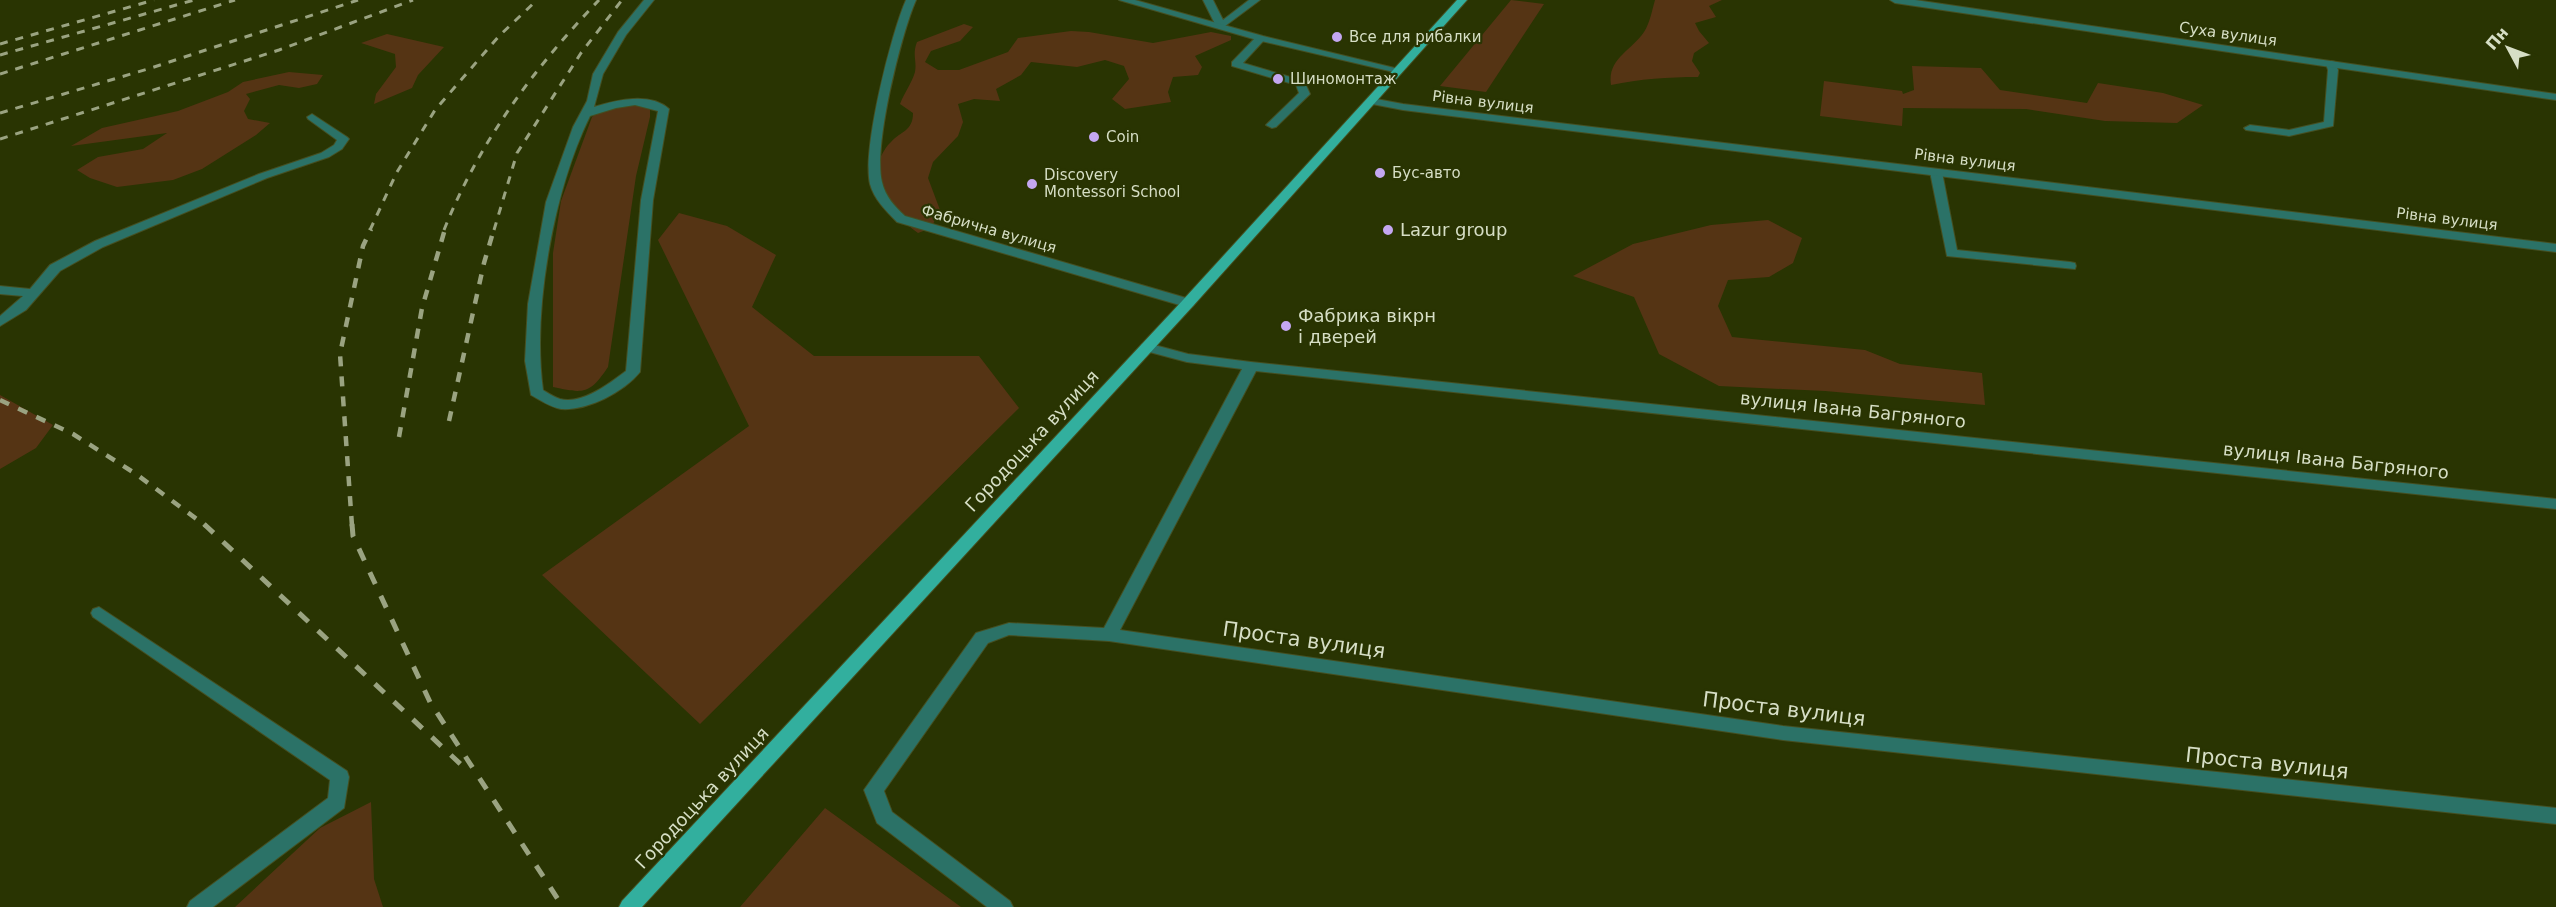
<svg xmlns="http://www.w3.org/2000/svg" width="2556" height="907" viewBox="0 0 2556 907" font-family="'DejaVu Sans',sans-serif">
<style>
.green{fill:#553414}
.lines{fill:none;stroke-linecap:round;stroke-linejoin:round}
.lane-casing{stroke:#454f21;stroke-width:2}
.street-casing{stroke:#454f21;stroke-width:2}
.primary-casing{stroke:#454f21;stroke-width:2}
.lane{fill:#2b7267;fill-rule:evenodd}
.street{fill:#2b7267;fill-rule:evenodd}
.primary{fill:#32af9e;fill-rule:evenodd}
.rail-far2{stroke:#9aa381;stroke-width:3;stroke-dasharray:8 8;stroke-linecap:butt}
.rail-far1{stroke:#9aa381;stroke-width:4.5;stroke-dasharray:10 10;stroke-linecap:butt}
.rail{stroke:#9aa381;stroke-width:5;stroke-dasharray:13 13;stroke-linecap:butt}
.poi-dot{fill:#c4a7f1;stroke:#293402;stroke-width:2}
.labels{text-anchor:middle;stroke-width:4.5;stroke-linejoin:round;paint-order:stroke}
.far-street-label{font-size:15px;fill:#d6dec5;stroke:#293402}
.far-poi-label{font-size:15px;fill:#d6dec5;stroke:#293402;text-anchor:start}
.poi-label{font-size:18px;fill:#d6dec5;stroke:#293402;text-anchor:start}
.street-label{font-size:18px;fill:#d6dec5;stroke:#293402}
.near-street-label{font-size:21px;fill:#d6dec5;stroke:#293402}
</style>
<rect width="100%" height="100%" fill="#293402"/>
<!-- green -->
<path class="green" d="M 1511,0 L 1544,4 L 1486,92 L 1440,86 Z
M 1655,0 L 1722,0 L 1709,6 L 1716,17 L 1695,23 L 1699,31 L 1709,43 L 1694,53 L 1692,61 L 1700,73 L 1698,77 C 1668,77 1640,79 1611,85 C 1607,59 1631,51 1644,32 C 1650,23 1652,10 1655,0 Z
M 964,24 L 973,27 L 960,41 L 931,51 L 925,62 L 938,70 L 959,70 L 1008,52 L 1018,38 L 1071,31 L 1089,32 L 1153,43 L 1211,32 L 1231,36 L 1231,40 L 1195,56 L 1202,67 L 1198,75 L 1173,77 L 1168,92 L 1171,102 L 1125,109 L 1112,99 L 1129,79 L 1124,66 L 1105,60 L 1077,67 L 1031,62 L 1021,75 L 996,89 L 1000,101 L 974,99 L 958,104 L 963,122 L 958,136 L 933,162 L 928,178 L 940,210 L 931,228 L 918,233 C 903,221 881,208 878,186 C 877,178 881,168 880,158 C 883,153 886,146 891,142 C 901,131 913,131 913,113 L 900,104 C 904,93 912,83 915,72 C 917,60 912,55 917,42 Z
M 387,34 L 444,47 L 418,75 L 412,88 L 374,104 L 376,94 L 396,67 L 395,54 L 361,43 Z
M 1912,66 L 1981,68 L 2000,90 L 2087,103 L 2098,83 L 2163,93 L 2203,105 L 2177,123 L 2105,121 L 2026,109 L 1903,108 L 1902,126 L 1820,116 L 1824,81 L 1902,91 L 1903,94 L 1914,90 Z
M 289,72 L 323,75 L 317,84 L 299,88 L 279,85 L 246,94 L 250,99 L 244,111 L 248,119 L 270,123 L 256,135 L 202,169 L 173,180 L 117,187 L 90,178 L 77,170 L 98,157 L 143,149 L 167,133 L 71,146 L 102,128 L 178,111 L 228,92 L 243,82 Z
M 626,106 L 644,106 L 650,110 L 650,117 L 636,176 L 608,367 C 590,394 584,394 553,387 L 553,253 L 561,201 L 592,117 L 599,111 Z
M 679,213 L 727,226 L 776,255 L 752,307 L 814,356 L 979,356 L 1019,408 L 700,724 L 542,575 L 749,426 L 658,240 Z
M 1768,220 L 1802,238 L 1793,263 L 1769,277 L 1728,280 L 1718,306 L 1732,337 L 1865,350 L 1900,364 L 1982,373 L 1985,405 L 1825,391 L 1719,386 L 1659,354 L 1634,297 L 1573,276 L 1633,244 L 1711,225 Z
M 0,395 L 53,425 L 36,448 L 0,469 Z
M 371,802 L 374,879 L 383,907 L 235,907 L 320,828 Z
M 825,808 L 961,907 L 740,907 Z"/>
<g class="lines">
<!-- lane casing -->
<g class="lane-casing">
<path id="lane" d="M 644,0 L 654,0 L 626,35 L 603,74 L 594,107 C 617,100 650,92 669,109 L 653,200 L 640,372 C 624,392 587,411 561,409 C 550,407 540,400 531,395 L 525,361 L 528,304 L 546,202 L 573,127 L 587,101 L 593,74 L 618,32 ZM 635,105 L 658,111 L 641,200 L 626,371 C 610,383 582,405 560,399 C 554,397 548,393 543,390 C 532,309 554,189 590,116 L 616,108 Z
M 1203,0 L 1213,0 L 1223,20 L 1249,0 L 1260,0 L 1221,29 L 1216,26 Z
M 1257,36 L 1266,38 L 1243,63 L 1304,81 L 1310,94 L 1276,127 L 1272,128 L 1266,125 L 1268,123 L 1299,93 L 1296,85 L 1232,66 L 1232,62 Z
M 2331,61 L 2335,62 L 2338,70 L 2333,126 L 2289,136 L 2246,130 L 2244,128 L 2250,125 L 2289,130 L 2324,122 L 2328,70 L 2326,64 Z
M 312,114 L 347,137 L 349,139 L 342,149 L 329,157 L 267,178 L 103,247 L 60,271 L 26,310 L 0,326 L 0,316 L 23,296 L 0,294 L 0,286 L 30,289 L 50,265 L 95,241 L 259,174 L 321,153 L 334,145 L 337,140 L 308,119 L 307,117 Z
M 1936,169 L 1942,172 L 1957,250 L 2070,262 L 2075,263 L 2076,266 L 2075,269 L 1947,256 L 1930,172 Z
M 99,607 L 347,771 L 349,777 L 344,808 L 213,907 L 187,907 L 190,901 L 328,798 L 330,780 L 93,617 L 91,613 L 93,609 Z"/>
</g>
<!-- street casing -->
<g class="street-casing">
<path id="street" d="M 906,0 L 916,0 C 901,34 873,147 882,182 C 885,196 895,207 905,216 L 1193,300 L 1195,303 L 1193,306 L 1183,306 L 897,222 C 886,211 874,199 870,184 C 862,150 891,34 906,0 Z
M 1119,0 L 1135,0 L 1263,36 L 1403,70 L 1398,73 L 1257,40 Z
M 1890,0 L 1915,0 L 2556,94 L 2556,100 L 1895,3 Z
M 1371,98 L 1403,104 L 2556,244 L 2556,252 L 1403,110 L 1367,103 L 1367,99 Z
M 1147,343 L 1188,354 L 1251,362 L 2556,499 L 2556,509 L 1256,371 L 1120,630 L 1783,726 L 2556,808 L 2556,824 L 1783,740 L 1109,641 L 1009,635 L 988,643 L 884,791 L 892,812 L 1010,901 L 1013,907 L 987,907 L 877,823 L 864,790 L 976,633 L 1009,623 L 1104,628 L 1242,369 L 1187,362 L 1142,350 L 1140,347 L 1142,344 Z"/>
</g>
<!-- primary casing -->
<g class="primary-casing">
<path id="primary" d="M 1457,0 L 1467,0 L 1193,306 L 642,907 L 619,907 L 622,901 L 1183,300 Z"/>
</g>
<!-- lane -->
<use href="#lane" class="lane"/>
<!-- street -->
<use href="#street" class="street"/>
<!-- primary -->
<use href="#primary" class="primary"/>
<!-- rail-far2 -->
<path class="rail-far2" d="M 0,44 L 154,0
M 0,55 L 194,0
M 0,74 L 235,0
M 0,113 L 151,68 L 358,0
M 0,139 L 279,50 L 413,0
M 370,230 L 397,172 L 435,110 L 499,36 L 537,0
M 444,230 C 479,142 534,68 599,0
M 494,230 L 517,153 L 581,53 L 622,0"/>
<!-- rail-far1 -->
<path class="rail-far1" d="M 0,400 L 73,434 L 136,474 L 206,526
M 449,421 L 484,263 L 494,229
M 399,437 L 422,308 L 445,229
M 352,526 L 340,354 L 363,246 L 371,229"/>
<!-- rail -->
<path class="rail" d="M 204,524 L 469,772
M 352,524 L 353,536 L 430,702 L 563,907"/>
</g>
<!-- markers -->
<g class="poi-dot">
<circle cx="1337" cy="37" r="6"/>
<circle cx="1278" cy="79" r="6"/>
<circle cx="1094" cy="137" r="6"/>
<circle cx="1380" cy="173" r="6"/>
<circle cx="1032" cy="184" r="6"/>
<circle cx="1388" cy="230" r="6"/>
<circle cx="1286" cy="326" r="6"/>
</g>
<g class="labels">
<!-- far-street labels -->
<g class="far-street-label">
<text transform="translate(2228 34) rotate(8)" y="5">Суха вулиця</text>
<text transform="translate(1483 102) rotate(7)" y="5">Рівна вулиця</text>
<text transform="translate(1965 160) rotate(7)" y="5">Рівна вулиця</text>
<text transform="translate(2447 219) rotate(7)" y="5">Рівна вулиця</text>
<text transform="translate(989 229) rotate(16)" y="5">Фабрична вулиця</text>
</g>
<!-- far-poi labels -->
<g class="far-poi-label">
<text x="1349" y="42">Все для рибалки</text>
<text x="1290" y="84">Шиномонтаж</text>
<text x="1106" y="142">Coin</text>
<text x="1392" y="178">Бус-авто</text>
<text x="1044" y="180">Discovery<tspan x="1044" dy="17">Montessori School</tspan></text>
</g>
<!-- poi labels -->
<g class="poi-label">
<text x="1400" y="236">Lazur group</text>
<text x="1298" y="322">Фабрика вікрн<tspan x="1298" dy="21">і дверей</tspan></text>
</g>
<!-- street labels -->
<g class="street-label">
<text transform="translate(1853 410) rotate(6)" y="6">вулиця Івана Багряного</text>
<text transform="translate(1032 441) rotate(-47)" y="6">Городоцька вулиця</text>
<text transform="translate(2336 461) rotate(6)" y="6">вулиця Івана Багряного</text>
<text transform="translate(702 798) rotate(-47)" y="6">Городоцька вулиця</text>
</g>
<!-- near-street labels -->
<g class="near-street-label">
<text transform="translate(1304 640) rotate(8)" y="7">Проста вулиця</text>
<text transform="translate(1784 709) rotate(7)" y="7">Проста вулиця</text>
<text transform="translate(2267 763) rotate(6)" y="7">Проста вулиця</text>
</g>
</g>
<!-- north arrow -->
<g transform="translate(2508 48) rotate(311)" stroke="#293402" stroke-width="4.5" paint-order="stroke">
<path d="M0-4.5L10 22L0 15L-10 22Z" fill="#d6dec5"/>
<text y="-9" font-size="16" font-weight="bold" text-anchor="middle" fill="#d6dec5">Пн</text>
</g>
</svg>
